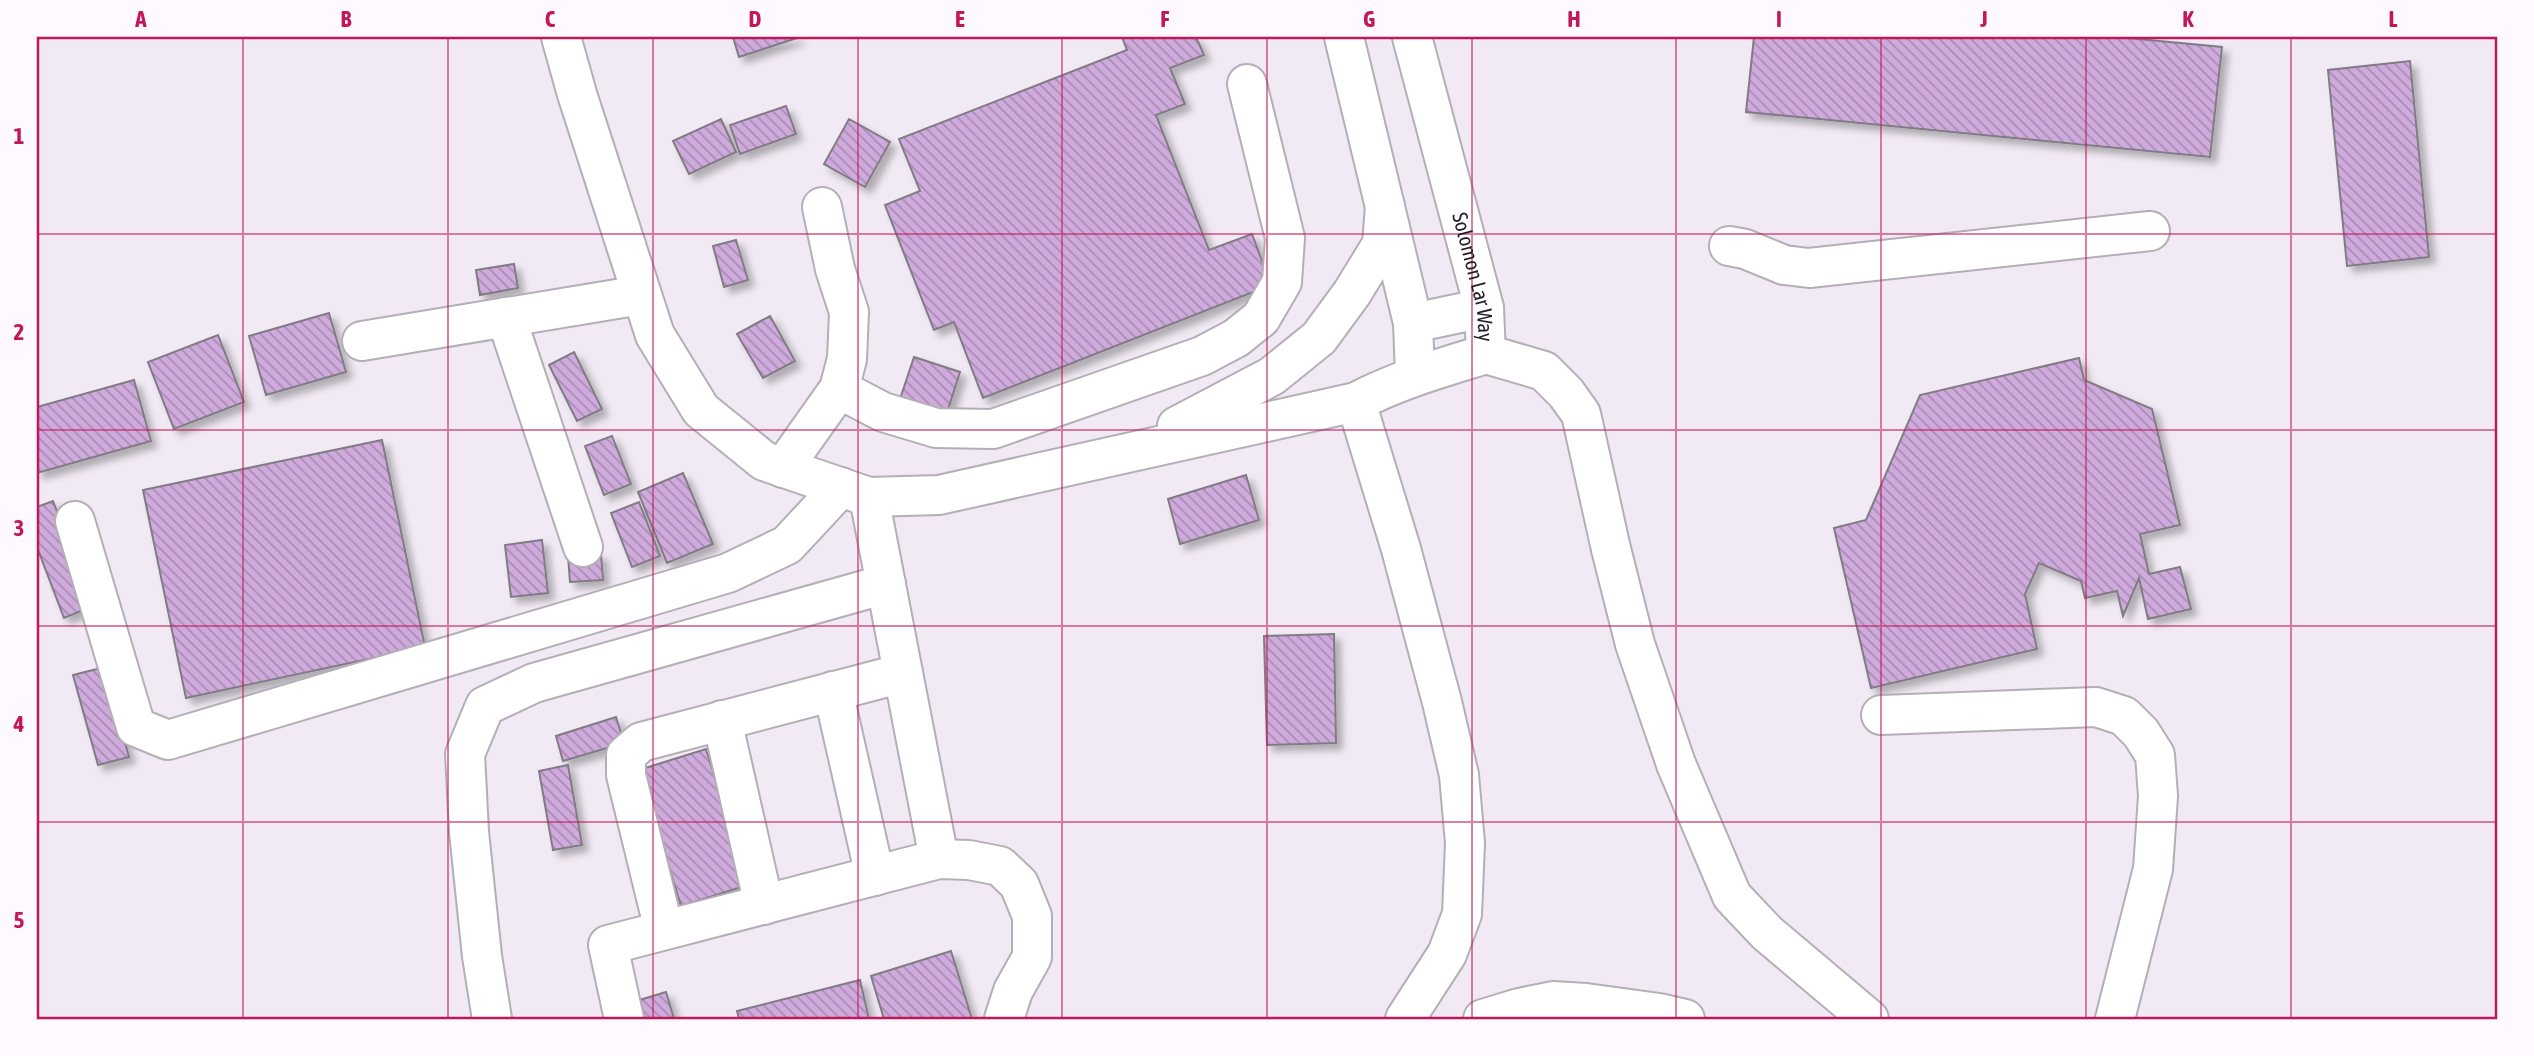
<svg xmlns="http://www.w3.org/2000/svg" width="2534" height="1056" viewBox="0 0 2534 1056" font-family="'Asap Condensed',sans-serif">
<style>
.building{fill:url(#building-back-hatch);stroke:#817b84;stroke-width:2;filter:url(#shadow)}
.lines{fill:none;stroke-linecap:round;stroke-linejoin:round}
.minor-casing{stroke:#b4aeb7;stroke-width:42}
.minor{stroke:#fff;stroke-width:38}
.grid{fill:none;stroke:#c2185b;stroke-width:2;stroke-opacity:0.55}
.labels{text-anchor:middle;stroke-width:5;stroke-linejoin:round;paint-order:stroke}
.street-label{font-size:21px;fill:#242125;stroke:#fdf9ff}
.neatline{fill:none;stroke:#c2185b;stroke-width:2.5}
.grid-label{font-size:23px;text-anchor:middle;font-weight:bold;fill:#c2185b}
</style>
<defs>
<pattern id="building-back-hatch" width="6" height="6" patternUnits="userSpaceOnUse" patternTransform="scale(1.75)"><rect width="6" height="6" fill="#cfabdd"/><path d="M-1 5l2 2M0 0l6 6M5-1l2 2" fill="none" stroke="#a88bb3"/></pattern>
<filter id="shadow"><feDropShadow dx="6" dy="6" stdDeviation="3.5" flood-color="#0004"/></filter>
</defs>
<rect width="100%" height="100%" fill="#f1eaf4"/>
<!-- building -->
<path class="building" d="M 733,37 L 800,37 L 739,57 Z
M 1122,37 L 1196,37 L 1204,55 L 1170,68 L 1185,104 L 1156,115 L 1209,250 L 1252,234 L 1271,285 L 983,398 L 954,322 L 934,330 L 885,205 L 920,191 L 899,139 L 1127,50 Z
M 1754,37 L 2117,37 L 2222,47 L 2210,157 L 1746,112 Z
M 2410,61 L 2429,257 L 2347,266 L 2328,70 Z
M 786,106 L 796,134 L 740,154 L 730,125 Z
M 721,119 L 736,152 L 689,174 L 673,141 Z
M 849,119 L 890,142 L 865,187 L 824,164 Z
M 736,240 L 748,280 L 724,287 L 713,246 Z
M 514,264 L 518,288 L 480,295 L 476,270 Z
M 329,313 L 346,372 L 266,395 L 249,336 Z
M 770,316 L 795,361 L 763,378 L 737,334 Z
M 218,335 L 244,402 L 174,429 L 148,362 Z
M 574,352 L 602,409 L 577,421 L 549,365 Z
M 914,357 L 960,372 L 944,422 L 897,408 Z
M 2079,358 L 2084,380 L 2152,409 L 2180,525 L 2140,534 L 2149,574 L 2180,567 L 2191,609 L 2148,619 L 2139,578 L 2123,616 L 2117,591 L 2085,598 L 2081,581 L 2039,563 L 2025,594 L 2037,649 L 1871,688 L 1834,528 L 1866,520 L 1920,395 Z
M 134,380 L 151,441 L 37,473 L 37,407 Z
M 612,436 L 631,484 L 604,495 L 585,446 Z
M 382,440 L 425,647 L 186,698 L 143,490 Z
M 683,473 L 713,544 L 667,563 L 638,492 Z
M 1246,475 L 1259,520 L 1180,544 L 1168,499 Z
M 53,501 L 93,606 L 64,618 L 37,547 L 37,507 Z
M 639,502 L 660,556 L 632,567 L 611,513 Z
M 542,540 L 548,593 L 511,597 L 505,545 Z
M 601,554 L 603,580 L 570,582 L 568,556 Z
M 1334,634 L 1336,743 L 1267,745 L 1264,636 Z
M 105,667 L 129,757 L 98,765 L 73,675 Z
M 616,717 L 624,743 L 563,761 L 556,736 Z
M 706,749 L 748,885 L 681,906 L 639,770 Z
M 568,765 L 582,845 L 553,850 L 539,771 Z
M 951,951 L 972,1019 L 884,1019 L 871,976 Z
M 860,980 L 869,1019 L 739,1019 L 737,1011 Z
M 666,992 L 674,1019 L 641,1019 L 636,1001 Z"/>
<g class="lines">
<!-- minor casing -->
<g class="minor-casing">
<g id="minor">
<path d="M 561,37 L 577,94 L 655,335 L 701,410 L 764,461 L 869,497 L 939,495 L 1356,402 C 1398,380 1441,368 1486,354"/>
<path d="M 1344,37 L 1413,323 L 1415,375"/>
<path id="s1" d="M 1412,37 L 1484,308 L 1486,354"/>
<path d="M 1729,246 L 1745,249 L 1784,265 L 1809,268 L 2150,231"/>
<path d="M 506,317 L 583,547"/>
<path d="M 1413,323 L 1484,308"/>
<path d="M 362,341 L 641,295"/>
<path d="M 1486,354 L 1544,371 L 1566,393 L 1581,414 L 1611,549 L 1635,644 L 1676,764 L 1732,896 L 1767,933 L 1869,1019"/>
<path d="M 839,389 L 883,412 L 936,428 L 993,429 L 1202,356 L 1236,338 L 1261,318 L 1282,282 L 1285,238 L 1247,84"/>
<path d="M 1356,402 L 1401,549 L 1442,702 L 1459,775 L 1465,843 L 1462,914 L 1447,954 L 1405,1019"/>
<path d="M 1177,426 L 1272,376 L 1319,338 L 1352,293 L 1382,244 L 1385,206"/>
<path d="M 783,468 L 839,389 L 847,359 L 849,312 L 835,269 L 822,207"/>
<path d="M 869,497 L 939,859"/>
<path d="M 75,521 L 136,727 L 168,740 L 728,573 L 787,545 L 841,487"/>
<path d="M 833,691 L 875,876"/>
<path d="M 1881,715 L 2096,707 L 2124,716 L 2141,733 L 2155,755 L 2158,796 L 2153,869 L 2115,1019"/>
<path d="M 722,720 L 764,905"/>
<path d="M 664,930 L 626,775 L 626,755 L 641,742 L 903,673"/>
<path d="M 492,1019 L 482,956 L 469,832 L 465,754 L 485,706 L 534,683 L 886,584"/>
<path d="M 624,1019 L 608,945 L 939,859 L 969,860 L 1000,866 L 1019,884 L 1032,916 L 1032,957 L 1013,991 L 1004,1019"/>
<path d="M 1483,1019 L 1519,1008 L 1553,1001 L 1586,1003 L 1659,1013 L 1685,1019"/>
</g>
</g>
<!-- minor -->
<use href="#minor" class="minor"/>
</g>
<!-- grid -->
<path class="grid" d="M 243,37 L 243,1019M 448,37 L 448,1019M 653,37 L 653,1019M 858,37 L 858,1019M 1062,37 L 1062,1019M 1267,37 L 1267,1019M 1472,37 L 1472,1019M 1676,37 L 1676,1019M 1881,37 L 1881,1019M 2086,37 L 2086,1019M 2291,37 L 2291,1019M 37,234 L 2497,234M 37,430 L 2497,430M 37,626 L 2497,626M 37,822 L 2497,822"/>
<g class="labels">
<!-- street labels -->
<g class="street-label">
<text dy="7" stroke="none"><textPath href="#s1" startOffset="248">Solomon Lar Way</textPath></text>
</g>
</g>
<!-- border -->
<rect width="2534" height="1056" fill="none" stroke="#fdf9ff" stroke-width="77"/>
<rect x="38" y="38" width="2458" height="980" class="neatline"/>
<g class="grid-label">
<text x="141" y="27">A</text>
<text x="346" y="27">B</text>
<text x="550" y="27">C</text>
<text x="755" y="27">D</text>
<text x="960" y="27">E</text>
<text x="1165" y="27">F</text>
<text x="1369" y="27">G</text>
<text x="1574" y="27">H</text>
<text x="1779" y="27">I</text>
<text x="1984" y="27">J</text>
<text x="2188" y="27">K</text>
<text x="2393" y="27">L</text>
<text x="19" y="144">1</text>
<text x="19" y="340">2</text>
<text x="19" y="536">3</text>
<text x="19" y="732">4</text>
<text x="19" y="928">5</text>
</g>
</svg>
